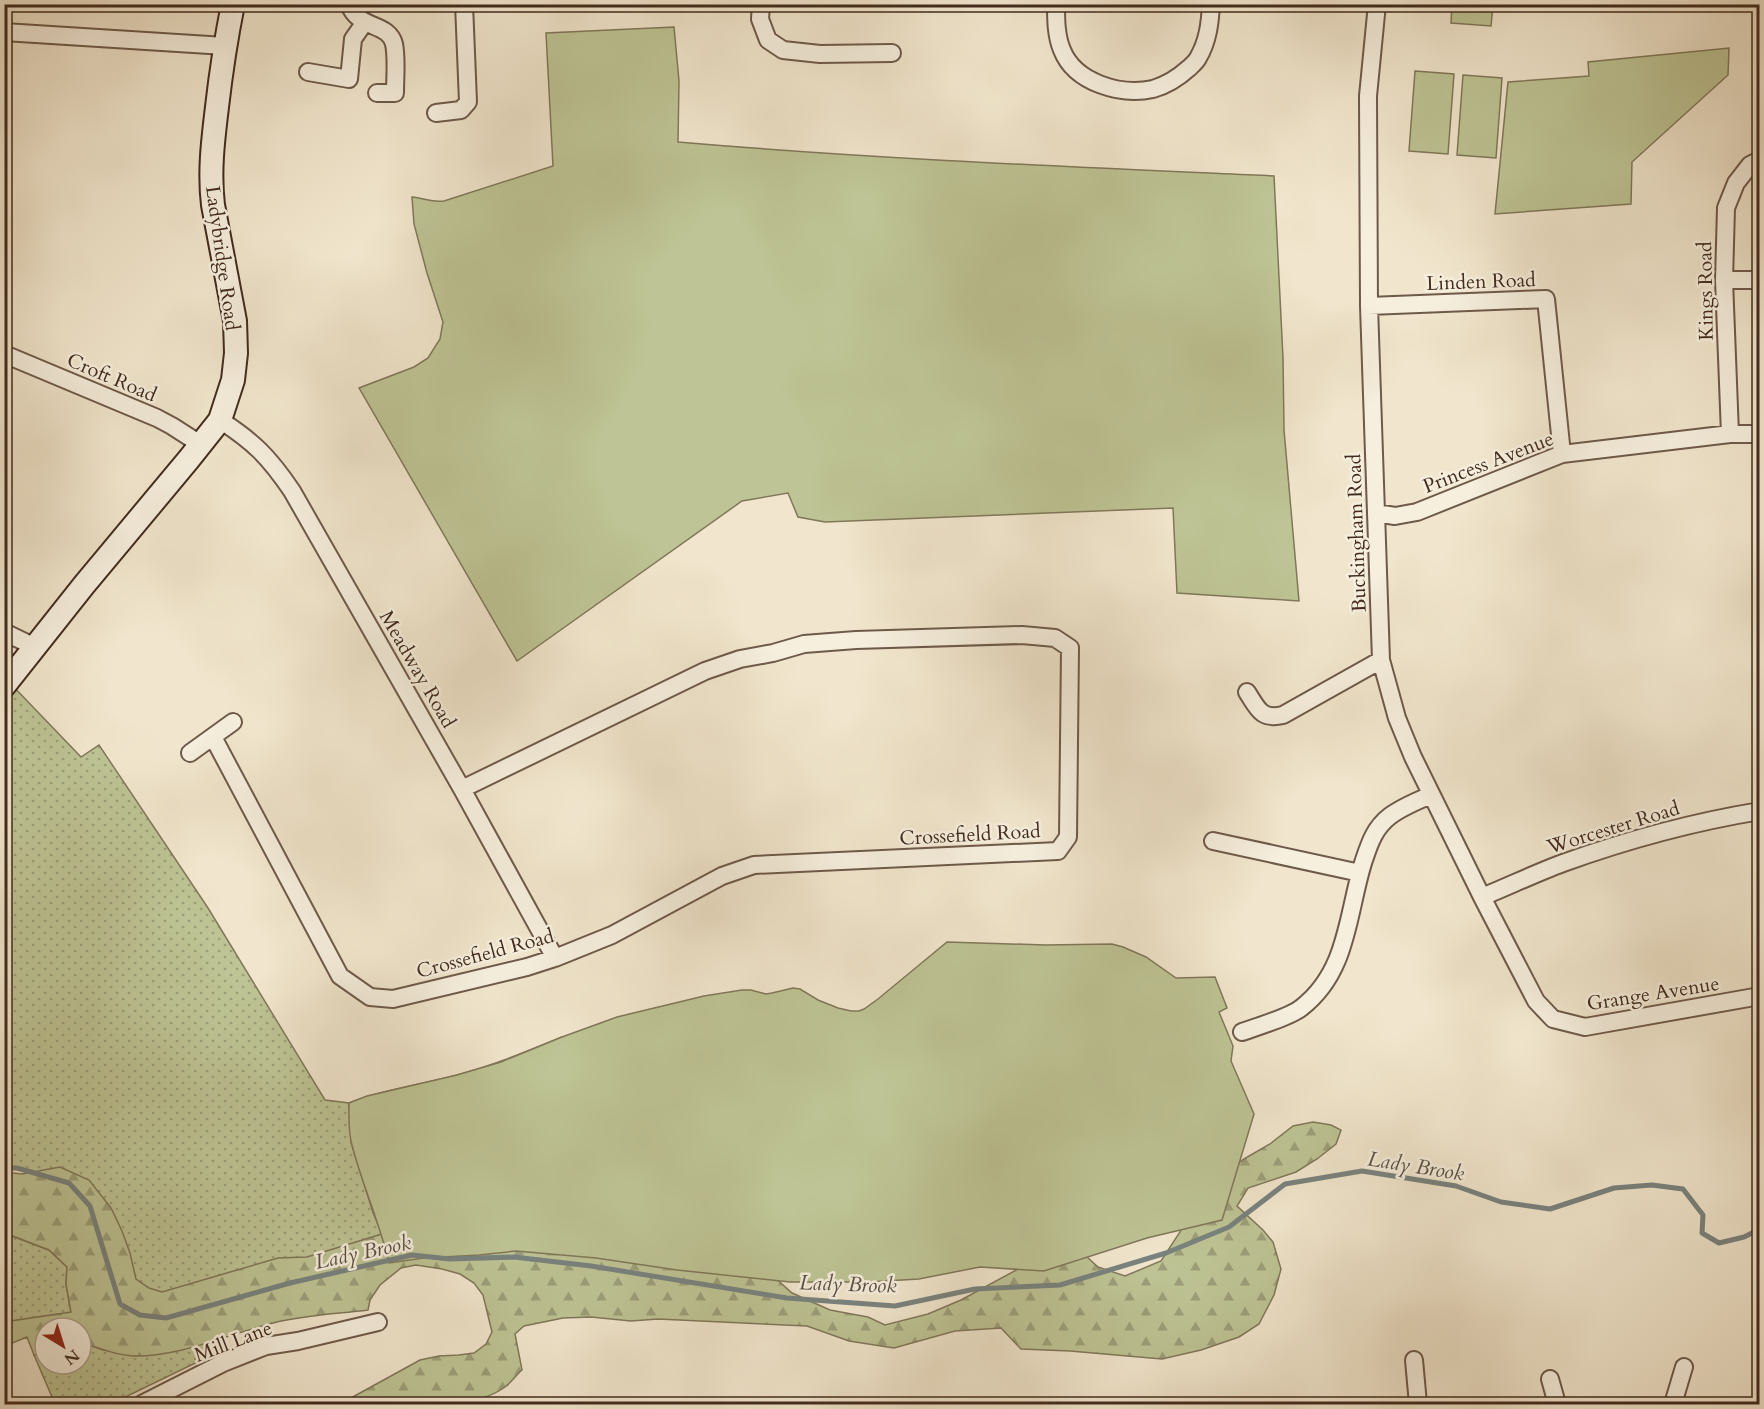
<svg xmlns="http://www.w3.org/2000/svg" width="1764" height="1409" viewBox="0 0 1764 1409" font-family="Cardo,serif">
<style>
.grass{fill:url(#grass-dots);stroke:#80785a;stroke-width:1.5}
.forest{fill:url(#forest-firs);stroke:#80785a;stroke-width:1.5}
.park{fill:#bec495;stroke:#80785a;stroke-width:1.5}
.lines{fill:none;stroke-linecap:round;stroke-linejoin:round}
.stream{stroke:#79837f;stroke-width:5}
.street-casing{stroke:#6e5a4a;stroke-width:20}
.secondary-casing{stroke:#422b1e;stroke-width:26}
.street{stroke:#f6efde;stroke-width:16}
.secondary{stroke:#f6efde;stroke-width:22}
.labels{text-anchor:middle;stroke-width:5;stroke-linejoin:round;paint-order:stroke}
.street-label{font-size:20px;fill:#422b1e;stroke:#f6efde}
.water-label{font-size:21px;font-style:italic;fill:#595046;stroke:#f6efde}
</style>
<defs>
<pattern id="grass-dots" width="8" height="8" patternUnits="userSpaceOnUse" patternTransform="scale(1.5)"><rect width="8" height="8" fill="#bec495"/><path d="M2 2h.1M6 6h.1" fill="none" stroke="#9c9f79" stroke-width="1.8" stroke-linecap="round"/></pattern>
<pattern id="forest-firs" width="22" height="20" patternUnits="userSpaceOnUse" patternTransform="scale(1.5)"><rect width="22" height="20" fill="#bec495"/><path d="M5 1l3.5 6h-7zM16 11l3.5 6h-7z" fill="#9c9f79"/></pattern>
</defs>
<rect width="100%" height="100%" fill="#f1e6cd"/>
<filter id="stains"><feTurbulence type="fractalNoise" baseFrequency=".00333" numOctaves="4"/><feColorMatrix values="0 0 0 0 .2 0 0 0 0 .09 0 0 0 0 .02 0 0 0 .5 -.17"/></filter>
<radialGradient id="worn" r=".72"><stop offset=".6" stop-color="#630" stop-opacity="0"/><stop offset="1" stop-color="#630" stop-opacity=".3"/></radialGradient>
<!-- grass -->
<path class="grass" d="M 8,681 L 81,757 L 99,745 L 208,908 L 325,1100 L 349,1103 L 352,1145 L 373,1212 L 382,1234 L 140,1315 L 69,1183 L 17,1168 L 5,1168 L 4,686 Z
M 4,1233 L 49,1250 L 67,1267 L 66,1284 L 71,1313 L 5,1322 Z
M 81,1342 L 103,1350 L 165,1353 L 206,1342 L 212,1355 L 111,1404 L 34,1404 L 52,1397 L 34,1355 L 45,1351 L 45,1364 L 81,1364 Z"/>
<!-- forest -->
<path class="forest" d="M 562,1037 L 763,1267 L 792,1293 L 830,1310 L 868,1317 L 885,1325 L 928,1314 L 961,1300 L 1020,1268 L 1087,1257 L 1098,1267 L 1125,1276 L 1161,1261 L 1180,1232 L 1185,1219 L 1215,1181 L 1244,1159 L 1270,1144 L 1293,1126 L 1313,1122 L 1331,1125 L 1341,1130 L 1336,1144 L 1317,1159 L 1296,1172 L 1248,1188 L 1237,1206 L 1263,1230 L 1273,1242 L 1281,1269 L 1274,1295 L 1259,1324 L 1239,1337 L 1201,1350 L 1162,1359 L 1070,1351 L 1021,1349 L 1001,1328 L 955,1331 L 894,1348 L 849,1341 L 807,1326 L 658,1319 L 631,1321 L 591,1317 L 563,1318 L 524,1326 L 515,1334 L 522,1370 C 516,1375 511,1383 505,1387 C 491,1397 472,1402 455,1404 L 340,1404 L 420,1360 L 439,1356 L 459,1355 L 474,1353 L 486,1344 L 492,1332 L 483,1295 L 474,1283 L 460,1274 L 442,1269 L 416,1265 L 401,1268 L 380,1285 L 370,1300 L 368,1310 C 336,1314 304,1315 273,1323 C 229,1334 179,1357 134,1356 C 116,1355 98,1348 81,1342 L 81,1328 L 45,1328 L 45,1351 L 34,1355 L 27,1337 L 5,1346 L 4,1322 L 71,1312 L 66,1284 L 67,1267 L 49,1250 L 5,1233 L 5,1172 L 22,1174 L 60,1167 L 89,1180 L 111,1208 L 122,1231 L 130,1253 L 136,1279 L 149,1288 L 162,1292 L 278,1258 L 307,1257 L 382,1234 L 373,1212 L 352,1145 L 349,1103 C 384,1089 421,1085 457,1075 C 494,1065 528,1051 562,1037 Z"/>
<!-- park -->
<path class="park" d="M 1452,5 L 1493,5 L 1491,26 L 1451,23 Z
M 674,27 L 679,81 L 678,142 C 876,159 1075,167 1274,176 L 1283,358 L 1284,430 L 1299,601 L 1177,593 L 1173,508 L 825,522 L 798,517 L 788,493 L 742,501 L 517,661 L 359,388 L 414,367 L 428,358 L 440,339 L 443,322 L 427,273 L 414,224 L 412,197 C 424,198 432,203 444,201 L 553,166 L 546,33 Z
M 1729,48 L 1728,75 L 1632,162 L 1631,204 L 1495,214 L 1508,82 L 1589,76 L 1588,62 Z
M 1415,71 L 1454,74 L 1448,154 L 1409,151 Z
M 1463,75 L 1502,78 L 1496,158 L 1457,155 Z
M 947,942 L 1045,945 L 1112,944 L 1123,947 L 1146,957 L 1176,978 L 1215,977 L 1227,1008 L 1219,1012 L 1233,1046 L 1231,1061 L 1254,1114 L 1222,1220 L 1147,1238 L 1044,1271 L 980,1267 L 919,1279 L 868,1282 L 790,1282 L 677,1270 L 596,1258 L 516,1251 L 479,1255 L 424,1258 L 389,1263 C 380,1223 362,1185 352,1145 C 348,1132 349,1117 349,1103 L 367,1096 L 457,1075 L 501,1062 L 562,1037 L 617,1017 L 704,996 L 742,990 L 751,990 L 766,994 L 772,993 L 793,988 L 800,989 L 818,1000 L 838,1008 L 851,1011 L 859,1011 L 864,1009 L 878,999 Z"/>
<g class="lines">
<!-- stream -->
<path class="stream" d="M 4,1168 L 17,1168 L 69,1183 L 90,1206 L 120,1304 L 140,1315 L 166,1318 L 290,1283 L 412,1255 L 450,1259 L 514,1257 L 591,1266 L 787,1298 L 895,1306 L 975,1289 L 1060,1285 L 1166,1253 L 1229,1227 L 1285,1184 L 1362,1171 L 1456,1186 L 1501,1202 L 1550,1209 L 1614,1188 L 1652,1185 L 1683,1189 L 1703,1215 L 1702,1233 L 1719,1243 L 1744,1237 L 1760,1229"/>
<!-- street casing -->
<g class="street-casing">
<path id="street" d="M 349,4 C 358,30 389,22 394,44 C 397,58 395,78 395,93 L 377,93
M 761,4 L 760,19 L 768,40 L 783,50 L 820,54 L 892,53
M 1056,4 C 1056,19 1056,36 1062,50 C 1075,83 1121,96 1153,89 C 1167,85 1179,77 1189,68 C 1192,65 1196,62 1198,58 C 1208,41 1210,23 1211,4
M 1377,4 L 1368,96 L 1369,306 L 1381,660 L 1397,718 L 1413,757 L 1482,897 L 1536,1001 L 1553,1019 L 1585,1027 L 1760,996
M 4,32 L 225,46
M 308,72 L 349,79 L 353,39 L 365,22
M 436,113 L 461,110 L 468,102 L 464,4
M 1724,280 L 1760,280
M 1369,306 L 1546,299 L 1562,454
M 4,354 L 157,418 L 172,426 L 200,444
M 220,420 C 254,442 269,457 292,491 L 462,789 L 555,958
M 1730,434 L 1724,280 L 1726,208 L 1736,183 L 1750,165 L 1760,160
M 1376,513 L 1395,516 L 1417,512 L 1562,454 L 1730,434 L 1760,434
M 4,632 L 35,647
M 1247,692 C 1258,709 1261,720 1283,715 L 1381,660
M 213,737 L 340,976 L 370,997 L 393,999 L 527,967 L 555,958 L 612,935 L 722,876 L 754,865 L 1058,851 L 1068,837 L 1070,648 L 1055,638 L 1022,635 L 856,640 L 804,644 L 773,653 L 740,659 L 705,671 L 462,789
M 190,753 L 233,722
M 1213,841 L 1360,873
M 1482,897 C 1509,886 1536,873 1563,863 C 1627,840 1693,822 1760,811
M 1242,1032 C 1256,1027 1290,1017 1301,1008 C 1348,972 1347,915 1363,863 C 1369,845 1374,828 1390,816 C 1402,807 1417,801 1431,795
M 1414,1360 L 1418,1404
M 1550,1379 L 1557,1404
M 142,1404 L 223,1363 L 266,1346 L 298,1341 L 378,1322
M 1673,1404 L 1684,1367"/>
</g>
<!-- secondary casing -->
<g class="secondary-casing">
<path id="secondary" d="M 4,686 L 84,585 L 189,459 L 220,420 L 233,380 L 236,353 L 235,321 L 213,205 C 209,172 213,140 217,107 C 221,72 226,39 233,4"/>
</g>
<!-- street -->
<use href="#street" class="street"/>
<!-- secondary -->
<use href="#secondary" class="secondary"/>
</g>
<g class="labels">
<!-- street labels -->
<g class="street-label">
<text transform="translate(223 258) rotate(82)" y="7">Ladybridge Road</text>
<text transform="translate(1481 281) rotate(-2)" y="7">Linden Road</text>
<text transform="translate(1705 291) rotate(-91)" y="7">Kings Road</text>
<text transform="translate(112 377) rotate(23)" y="7">Croft Road</text>
<text transform="translate(1488 462) rotate(-21)" y="7">Princess Avenue</text>
<text transform="translate(1356 533) rotate(-92)" y="7">Buckingham Road</text>
<text transform="translate(418 669) rotate(60)" y="7">Meadway Road</text>
<text transform="translate(1613 827) rotate(-17)" y="7">Worcester Road</text>
<text transform="translate(970 834) rotate(-3)" y="7">Crossefield Road</text>
<text transform="translate(485 953) rotate(-15)" y="7">Crossefield Road</text>
<text transform="translate(1653 993) rotate(-9)" y="7">Grange Avenue</text>
<text transform="translate(233 1341) rotate(-21)" y="7">Mill Lane</text>
</g>
<!-- water labels -->
<g class="water-label">
<text transform="translate(1416 1166) rotate(9)" y="7">Lady Brook</text>
<text transform="translate(363 1252) rotate(-12)" y="7">Lady Brook</text>
<text transform="translate(848 1284) rotate(2)" y="7">Lady Brook</text>
</g>
</g>
<!-- margin -->
<rect width="1764" height="1409" fill="none" stroke="#f1e6cd" stroke-width="24"/>
<rect x="6" y="6" width="1752" height="1397" fill="none" stroke="#422b1e" stroke-width="3"/>
<rect x="12" y="12" width="1740" height="1385" fill="none" stroke="#422b1e" stroke-width="1.5"/>
<!-- north arrow -->
<g transform="translate(63 1346) rotate(142)"><circle r="28" fill="#f6efde" stroke="#aea191" stroke-width="1.5"/>
<path d="M0-4.5L10 22L0 15L-10 22Z" fill="#8f2418"/>
<text y="-9" font-size="16" font-weight="bold" text-anchor="middle" fill="#422b1e">N</text>
</g>
<rect width="100%" height="100%" filter="url(#stains)"/>
<rect width="100%" height="100%" fill="url(#worn)"/>
</svg>
